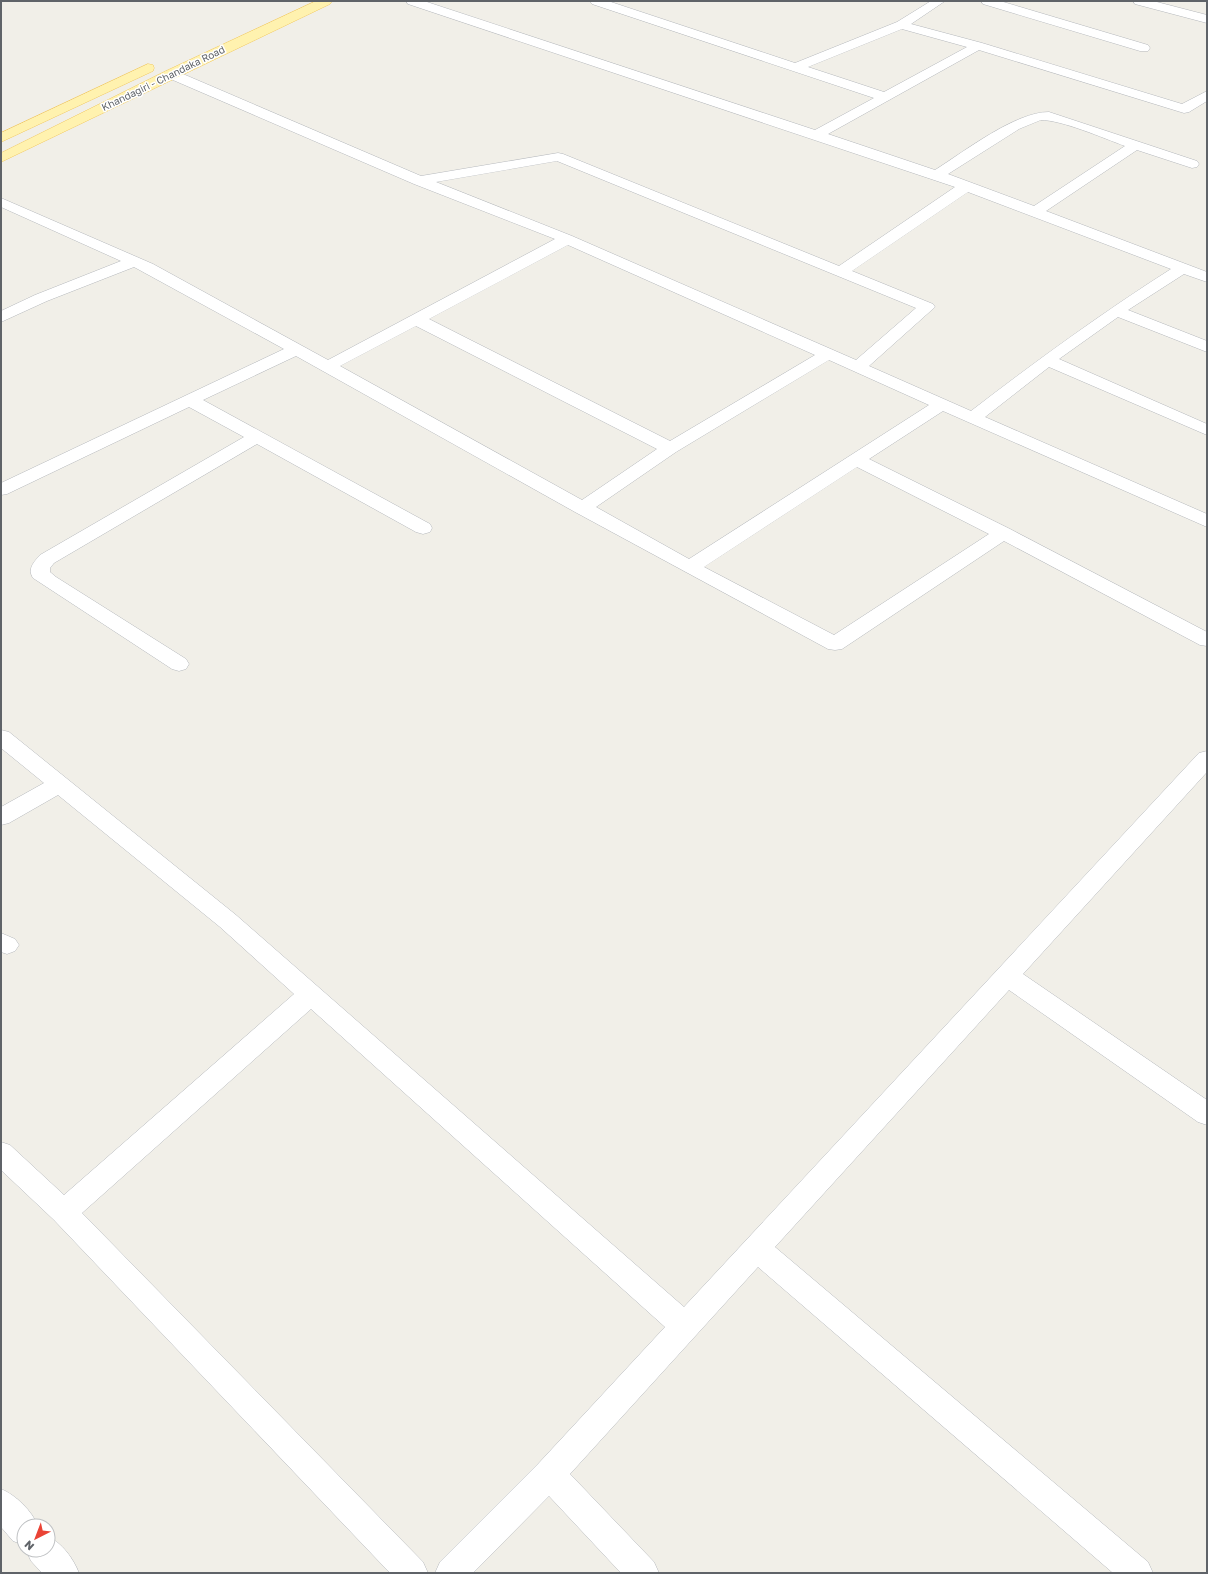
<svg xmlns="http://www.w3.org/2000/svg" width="1208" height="1574" viewBox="0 0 1208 1574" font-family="'Golos Text',sans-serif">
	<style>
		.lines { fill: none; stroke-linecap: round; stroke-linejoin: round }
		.minor-casing { stroke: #b5b8bc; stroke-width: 1 }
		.major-casing { stroke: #f2c960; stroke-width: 1 }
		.minor { fill: #fff; fill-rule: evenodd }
		.major { fill: #fff2af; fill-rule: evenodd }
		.labels { text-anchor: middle; stroke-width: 3; stroke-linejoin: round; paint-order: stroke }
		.far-street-label { font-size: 10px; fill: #5f6368; stroke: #fff }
	</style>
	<rect width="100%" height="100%" fill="#f1efe8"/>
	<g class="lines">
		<g class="minor-casing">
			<g id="minor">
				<path d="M406,1H424L815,130L874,98L592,4L590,1H608L795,63L897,22L931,1H945L911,24L982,43L1182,104L1207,91V101L1189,112L1184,113L979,50L828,134L935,170C965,151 1015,112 1049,112L1197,161L1199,164L1197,167L1192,168L1137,150L1046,211L1207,272V282L1184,274L1128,310L1207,341V352L1118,317L1059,359L1207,424V435L1049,367L985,417L1207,514V527L943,411L869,459L1010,529L1207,632V646L1200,645L1004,541L842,649L835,650L828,649L575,512L296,356L203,400L430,524L432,528L430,532L423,534L416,532L257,444L54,563L50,568V572L56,577L186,659L189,664L186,669L179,671L172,669L33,578C27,569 34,562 40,555L244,437L189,407L7,494L1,495V483L284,349L134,267L47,301L1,322V311L35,295L121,261L1,207V198L153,264L328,360L555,239L414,184L166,77L164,74L166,71H176L421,176L558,153L563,154L839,266L955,187L408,4ZM902,29L967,47L884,92L808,67ZM1041,120C1062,120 1103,138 1125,146L1034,206L948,174L1019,129ZM557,161L916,308L856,360L572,236L436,182ZM968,192L1171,269C1102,313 1036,361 971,411L869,366L935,307L933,304L852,271ZM568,245L815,355L670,441L429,319ZM416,326L657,449L582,500L340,366ZM829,360L929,405L689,559L596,507L676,452ZM857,467L989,534L834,635L704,567Z"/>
				<path d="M981,1H1000L1148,45L1150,48L1148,51H1140L983,4Z"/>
				<path d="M1133,1H1153L1207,15V23L1135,4Z"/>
				<path d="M1,730L9,732L236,915L684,1307L1199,753L1207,751V772L1023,974L1207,1100V1125L1198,1122L1009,990L775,1247L1148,1562L1153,1573H1113L758,1267L570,1474L654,1562L659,1573H621L549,1496L473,1573H435L440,1562L538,1464L665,1327L311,1009L82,1213L423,1562L428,1573H390L54,1220L1,1170V1142L10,1145L64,1195L294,994L220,927L58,795L9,823L1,825V807L44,783L1,748Z"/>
				<path d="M1,933L15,939L19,945L15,951L7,954L1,952Z"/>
				<path d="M1,1489C16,1495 32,1511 38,1526H24V1545L13,1541L1,1527Z"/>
				<path d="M48,1537C62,1542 74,1560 79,1573H42L31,1561L26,1550H48Z"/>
			</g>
		</g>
		<g class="major-casing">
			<g id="major">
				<path d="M316,1H332L330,4L1,162V153L166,71Z"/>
				<path d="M148,64L153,65L154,68L153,71L1,142V133Z"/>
			</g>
		</g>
		<use href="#minor" class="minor"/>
		<use href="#major" class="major"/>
	</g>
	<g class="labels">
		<g class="far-street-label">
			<text transform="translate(163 78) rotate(-26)" y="4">Khandagiri - Chandaka Road</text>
		</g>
	</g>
	<rect width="1208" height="1574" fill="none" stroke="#5f6368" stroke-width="4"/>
	<g transform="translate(36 1538) rotate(222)"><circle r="19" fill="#ffffff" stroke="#bfc1c3"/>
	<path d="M0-3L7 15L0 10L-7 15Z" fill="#ea4335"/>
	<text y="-6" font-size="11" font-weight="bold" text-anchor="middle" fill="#5f6368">N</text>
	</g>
</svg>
